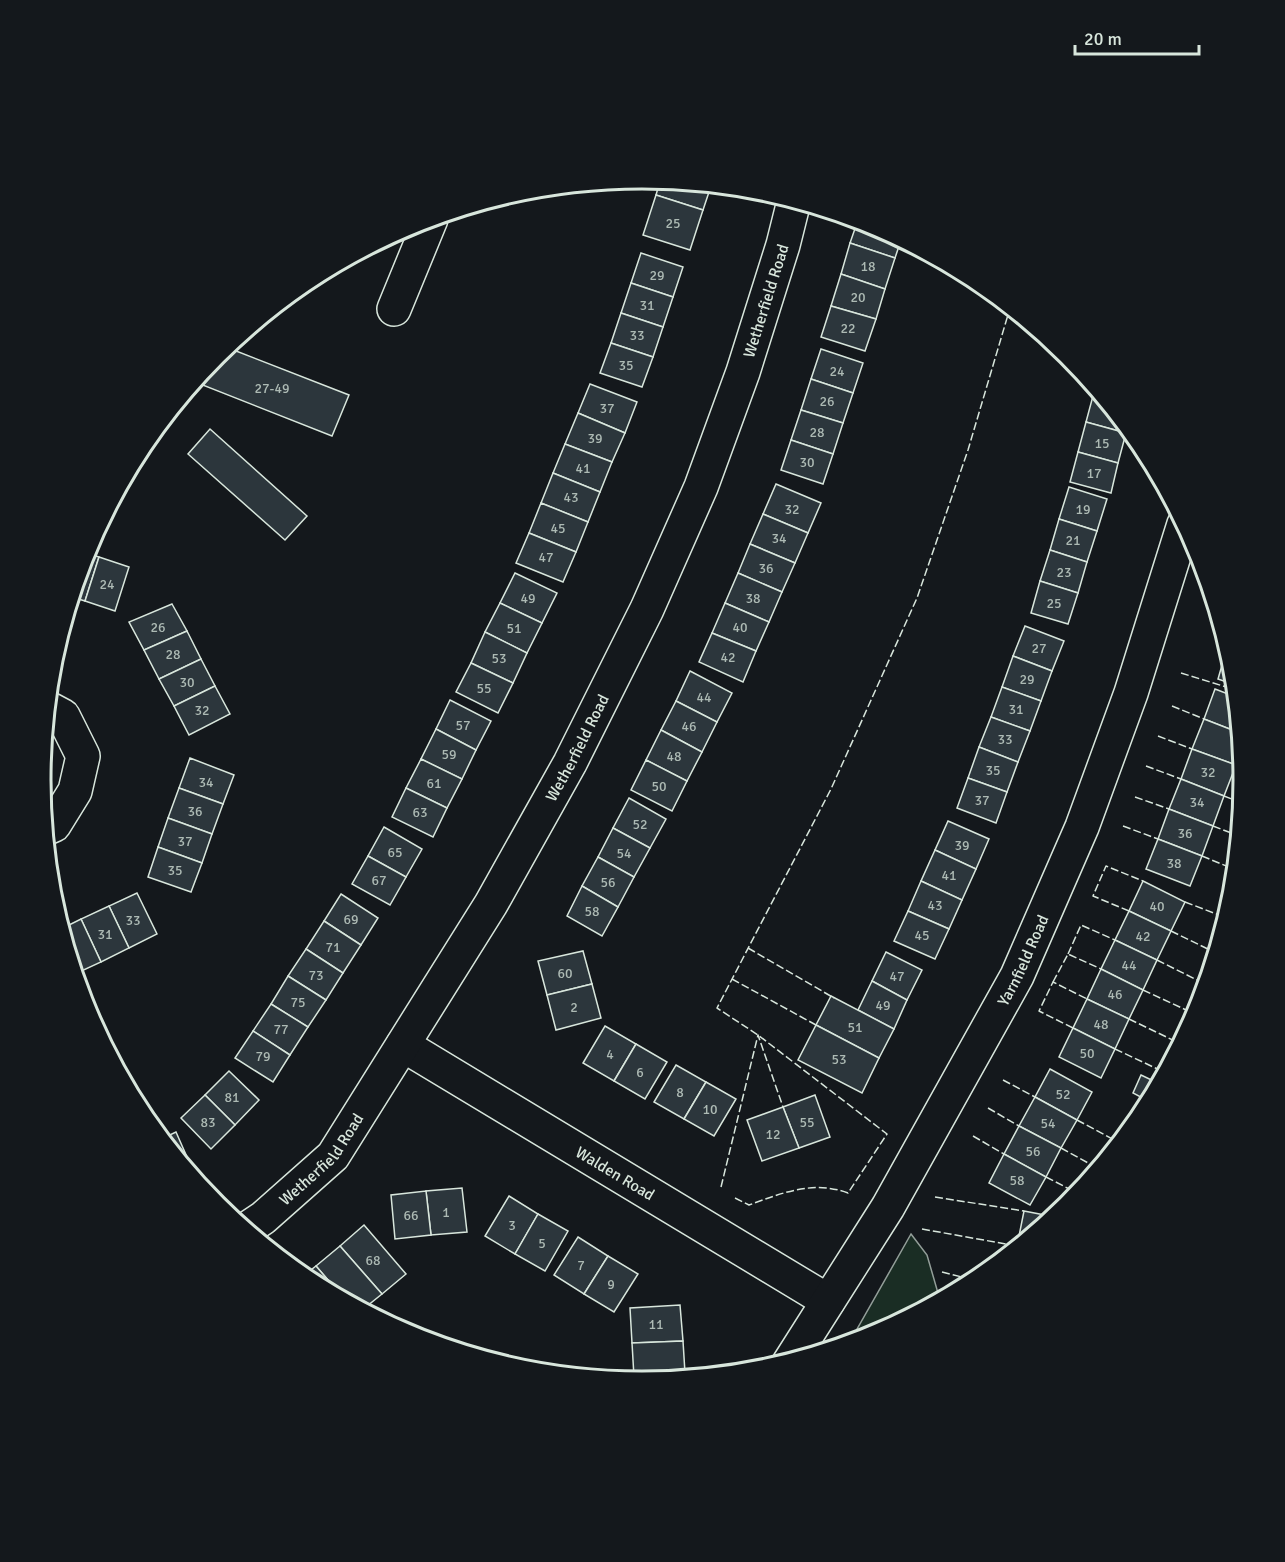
<svg xmlns="http://www.w3.org/2000/svg" width="1285" height="1562" viewBox="0 0 1285 1562" font-family="Signika,sans-serif">
	<style>
		.green { fill: #1a2d24; stroke: #939e99; stroke-width: 1.5 }
		.building { fill: #2c363c; stroke: #d8e6dc; stroke-width: 1.5 }
		.lines { fill: none; stroke-linecap: round; stroke-linejoin: round }
		.minor-casing { stroke: #d8e6dc; stroke-width: 36 }
		.minor { stroke: #14181c; stroke-width: 33 }
		.fence { stroke: #d8e6dc; stroke-width: 1.5; stroke-dasharray: 8 3; stroke-linecap: butt }
		.labels { text-anchor: middle; stroke-width: 4.5; stroke-linejoin: round; paint-order: stroke }
		.number-label { font-size: 14px; fill: #adbab4 }
		.street-label { font-size: 16px; fill: #d8e6dc; stroke: #14181c }
		.rim { fill: none; stroke: #d8e6dc; stroke-width: 3 }
	</style>
	<rect width="100%" height="100%" fill="#14181c"/>
	<path class="green" d="M911,1234L927,1255L938,1293L937,1303L873,1337L848,1345Z"/>
	<g class="building">
		<path d="M660,181L711,186L703,210L656,195Z"/>
		<path d="M656,195L703,210L690,250L643,235Z"/>
		<path d="M858,220L873,225L901,240L895,258L850,243Z"/>
		<path d="M850,243L895,258L885,289L841,274Z"/>
		<path d="M641,253L683,267L673,297L631,283Z"/>
		<path d="M841,274L885,289L876,319L831,306Z"/>
		<path d="M631,283L673,297L663,327L621,313Z"/>
		<path d="M831,306L876,319L865,351L821,337Z"/>
		<path d="M621,313L663,327L653,357L611,343Z"/>
		<path d="M234,341L231,349L349,395L332,436L195,382L217,355Z"/>
		<path d="M611,343L653,357L642,387L600,373Z"/>
		<path d="M821,349L863,363L853,393L811,379Z"/>
		<path d="M811,379L853,393L843,423L801,410Z"/>
		<path d="M590,384L637,402L625,433L578,413Z"/>
		<path d="M1094,392L1099,393L1128,428L1126,433L1086,422Z"/>
		<path d="M801,410L843,423L833,454L791,440Z"/>
		<path d="M578,413L625,433L612,462L565,444Z"/>
		<path d="M1086,422L1126,433L1118,463L1078,452Z"/>
		<path d="M210,429L307,516L285,540L188,454Z"/>
		<path d="M791,440L833,454L823,484L781,470Z"/>
		<path d="M565,444L612,462L600,492L553,473Z"/>
		<path d="M1078,452L1118,463L1111,493L1070,482Z"/>
		<path d="M553,473L600,492L588,522L541,503Z"/>
		<path d="M776,484L821,503L808,533L763,514Z"/>
		<path d="M1069,487L1107,499L1097,531L1059,519Z"/>
		<path d="M541,503L588,522L576,552L529,533Z"/>
		<path d="M763,514L808,533L795,563L750,544Z"/>
		<path d="M1059,519L1097,531L1087,562L1050,550Z"/>
		<path d="M529,533L576,552L563,582L516,563Z"/>
		<path d="M750,544L795,563L782,592L738,573Z"/>
		<path d="M1050,550L1087,562L1078,593L1040,581Z"/>
		<path d="M86,553L99,557L85,601L72,597Z"/>
		<path d="M99,557L129,567L115,611L85,601Z"/>
		<path d="M515,573L557,593L542,623L500,603Z"/>
		<path d="M738,573L782,592L769,622L725,603Z"/>
		<path d="M1040,581L1078,593L1068,624L1031,613Z"/>
		<path d="M500,603L542,623L527,653L485,632Z"/>
		<path d="M725,603L769,622L756,651L712,633Z"/>
		<path d="M172,604L187,631L144,650L129,622Z"/>
		<path d="M1025,626L1064,641L1052,671L1013,656Z"/>
		<path d="M187,631L201,659L159,679L144,650Z"/>
		<path d="M485,632L527,653L513,683L471,663Z"/>
		<path d="M712,633L756,651L743,682L699,662Z"/>
		<path d="M1227,648L1233,664L1235,685L1218,679Z"/>
		<path d="M1013,656L1052,671L1041,701L1002,687Z"/>
		<path d="M201,659L215,686L174,706L159,679Z"/>
		<path d="M471,663L513,683L498,713L456,692Z"/>
		<path d="M690,671L732,693L717,722L676,701Z"/>
		<path d="M215,686L230,714L189,735L174,706Z"/>
		<path d="M1002,687L1041,701L1030,731L991,717Z"/>
		<path d="M1215,689L1236,697L1240,733L1204,719Z"/>
		<path d="M450,700L491,721L476,750L436,729Z"/>
		<path d="M676,701L717,722L702,752L661,730Z"/>
		<path d="M991,717L1030,731L1018,762L979,747Z"/>
		<path d="M1204,719L1240,733L1242,751L1236,765L1192,749Z"/>
		<path d="M436,729L476,750L462,779L421,759Z"/>
		<path d="M661,730L702,752L687,781L646,760Z"/>
		<path d="M979,747L1018,762L1007,792L968,778Z"/>
		<path d="M1192,749L1236,765L1224,796L1181,779Z"/>
		<path d="M190,758L234,775L223,804L179,788Z"/>
		<path d="M421,759L462,779L447,808L406,788Z"/>
		<path d="M646,760L687,781L672,811L631,790Z"/>
		<path d="M968,778L1007,792L996,823L957,808Z"/>
		<path d="M1181,779L1224,796L1213,826L1169,809Z"/>
		<path d="M179,788L223,804L212,834L168,818Z"/>
		<path d="M406,788L447,808L433,837L392,817Z"/>
		<path d="M629,798L666,819L650,848L613,828Z"/>
		<path d="M1169,809L1213,826L1202,856L1158,839Z"/>
		<path d="M168,818L212,834L202,863L158,847Z"/>
		<path d="M948,821L989,839L976,869L935,850Z"/>
		<path d="M384,827L422,849L406,877L368,856Z"/>
		<path d="M613,828L650,848L634,877L598,857Z"/>
		<path d="M1158,839L1202,856L1190,886L1146,869Z"/>
		<path d="M158,847L202,863L191,892L148,877Z"/>
		<path d="M935,850L976,869L962,900L921,881Z"/>
		<path d="M368,856L406,877L390,905L352,884Z"/>
		<path d="M598,857L634,877L618,907L582,886Z"/>
		<path d="M921,881L962,900L949,929L908,911Z"/>
		<path d="M1143,881L1185,902L1171,931L1129,911Z"/>
		<path d="M582,886L618,907L602,936L567,916Z"/>
		<path d="M137,893L157,934L129,948L109,906Z"/>
		<path d="M341,894L378,918L361,945L324,921Z"/>
		<path d="M109,906L129,948L101,962L81,919Z"/>
		<path d="M908,911L949,929L935,959L894,941Z"/>
		<path d="M1129,911L1171,931L1157,960L1115,940Z"/>
		<path d="M81,919L101,962L75,974L61,929Z"/>
		<path d="M324,921L361,945L343,973L306,949Z"/>
		<path d="M1115,940L1157,960L1143,990L1101,969Z"/>
		<path d="M306,949L343,973L326,1000L288,976Z"/>
		<path d="M583,951L592,984L547,995L538,961Z"/>
		<path d="M886,952L922,970L907,1000L872,981Z"/>
		<path d="M1101,969L1143,990L1129,1019L1087,999Z"/>
		<path d="M288,976L326,1000L308,1027L271,1004Z"/>
		<path d="M872,981L907,1000L894,1029L858,1010Z"/>
		<path d="M592,984L601,1018L556,1030L547,995Z"/>
		<path d="M831,996L894,1029L879,1058L816,1025Z"/>
		<path d="M1087,999L1129,1019L1115,1049L1073,1028Z"/>
		<path d="M271,1004L308,1027L290,1055L253,1031Z"/>
		<path d="M816,1025L879,1058L862,1093L798,1060Z"/>
		<path d="M605,1026L636,1044L614,1081L583,1063Z"/>
		<path d="M1073,1028L1115,1049L1101,1078L1059,1057Z"/>
		<path d="M253,1031L290,1055L273,1082L235,1058Z"/>
		<path d="M636,1044L667,1062L645,1099L614,1081Z"/>
		<path d="M676,1065L706,1082L684,1119L654,1102Z"/>
		<path d="M1050,1069L1092,1092L1077,1120L1035,1097Z"/>
		<path d="M229,1071L259,1100L235,1125L205,1095Z"/>
		<path d="M1141,1075L1160,1084L1150,1102L1133,1093Z"/>
		<path d="M706,1082L736,1099L714,1136L684,1119Z"/>
		<path d="M205,1095L235,1125L211,1149L181,1118Z"/>
		<path d="M815,1095L830,1137L799,1148L783,1107Z"/>
		<path d="M1035,1097L1077,1120L1061,1148L1019,1126Z"/>
		<path d="M783,1107L799,1148L762,1161L747,1120Z"/>
		<path d="M1019,1126L1061,1148L1046,1177L1004,1154Z"/>
		<path d="M176,1132L194,1173L191,1175L161,1139Z"/>
		<path d="M1004,1154L1046,1177L1030,1205L989,1183Z"/>
		<path d="M462,1188L467,1232L431,1235L426,1191Z"/>
		<path d="M426,1191L431,1235L395,1239L391,1195Z"/>
		<path d="M509,1196L538,1214L515,1254L485,1236Z"/>
		<path d="M1024,1211L1055,1217L1019,1247L1017,1246Z"/>
		<path d="M538,1214L568,1231L545,1271L515,1254Z"/>
		<path d="M364,1225L406,1274L382,1294L340,1246Z"/>
		<path d="M578,1237L608,1256L584,1294L554,1275Z"/>
		<path d="M340,1246L382,1294L362,1310L347,1302L316,1266Z"/>
		<path d="M608,1256L638,1274L614,1312L584,1294Z"/>
		<path d="M316,1266L345,1300L344,1301L302,1277Z"/>
		<path d="M680,1305L683,1341L632,1343L630,1308Z"/>
		<path d="M683,1341L685,1373L634,1377L632,1343Z"/>
	</g>
	<g class="lines">
		<g class="minor-casing">
			<g id="minor">
				<path d="M394,309L431,219"/>
				<path d="M45,829L54,825L75,791L83,756L63,716L48,708"/>
				<path id="s1" d="M403,1045L828,1301"/>
				<path id="s2" d="M245,1230L263,1218L333,1156L491,904L570,763L647,609L701,487L743,372L783,245L794,201"/>
				<path id="s3" d="M789,1363L888,1207L1017,976L1082,827L1131,693L1184,524"/>
			</g>
		</g>
		<use href="#minor" class="minor"/>
		<g class="fence">
			<path d="M1181,673L1236,690"/>
			<path d="M1172,706L1204,719"/>
			<path d="M1158,736L1192,749"/>
			<path d="M1236,765L1243,768"/>
			<path d="M1146,766L1181,779"/>
			<path d="M1224,796L1242,803"/>
			<path d="M1135,797L1169,809"/>
			<path d="M1123,826L1158,839"/>
			<path d="M1213,826L1239,836"/>
			<path d="M1202,856L1236,870"/>
			<path d="M1185,902L1227,918"/>
			<path d="M1129,911L1093,896L1106,866L1143,881"/>
			<path d="M1171,931L1216,953"/>
			<path d="M748,948L834,998"/>
			<path d="M1068,954L1081,925L1115,940"/>
			<path d="M1157,960L1207,985"/>
			<path d="M732,979L816,1025"/>
			<path d="M1053,982L1068,954L1101,969"/>
			<path d="M1143,990L1197,1015"/>
			<path d="M1129,1019L1181,1044"/>
			<path d="M1073,1028L1039,1011L1053,982L1087,999"/>
			<path d="M1115,1049L1166,1073"/>
			<path d="M1003,1080L1035,1097"/>
			<path d="M988,1108L1019,1126"/>
			<path d="M1077,1120L1120,1143"/>
			<path d="M973,1136L1004,1154"/>
			<path d="M1061,1148L1099,1169"/>
			<path d="M1046,1177L1079,1194"/>
			<path d="M721,1187L758,1035L783,1107"/>
			<path d="M935,1197L1024,1211"/>
			<path d="M735,1198L749,1205C782,1193 813,1180 848,1193L887,1134L758,1035L717,1008L831,789L917,598L968,450L1010,308"/>
			<path d="M922,1229L1017,1246"/>
			<path d="M942,1272L978,1281"/>
		</g>
	</g>
	<g class="labels">
		<g class="number-label">
			<text x="673" y="228">25</text>
			<text x="868" y="271">18</text>
			<text x="657" y="280">29</text>
			<text x="858" y="302">20</text>
			<text x="647" y="310">31</text>
			<text x="848" y="333">22</text>
			<text x="637" y="340">33</text>
			<text x="626" y="370">35</text>
			<text x="837" y="376">24</text>
			<text x="272" y="393">27-49</text>
			<text x="827" y="406">26</text>
			<text x="607" y="413">37</text>
			<text x="817" y="437">28</text>
			<text x="595" y="443">39</text>
			<text x="1102" y="448">15</text>
			<text x="807" y="467">30</text>
			<text x="583" y="473">41</text>
			<text x="1094" y="478">17</text>
			<text x="571" y="502">43</text>
			<text x="792" y="514">32</text>
			<text x="1083" y="514">19</text>
			<text x="558" y="533">45</text>
			<text x="779" y="543">34</text>
			<text x="1073" y="545">21</text>
			<text x="546" y="562">47</text>
			<text x="766" y="573">36</text>
			<text x="1064" y="577">23</text>
			<text x="107" y="589">24</text>
			<text x="528" y="603">49</text>
			<text x="753" y="603">38</text>
			<text x="1054" y="608">25</text>
			<text x="158" y="632">26</text>
			<text x="740" y="632">40</text>
			<text x="514" y="633">51</text>
			<text x="1039" y="653">27</text>
			<text x="173" y="659">28</text>
			<text x="728" y="662">42</text>
			<text x="499" y="663">53</text>
			<text x="1027" y="684">29</text>
			<text x="187" y="687">30</text>
			<text x="484" y="693">55</text>
			<text x="704" y="702">44</text>
			<text x="1016" y="714">31</text>
			<text x="202" y="715">32</text>
			<text x="463" y="730">57</text>
			<text x="689" y="731">46</text>
			<text x="1005" y="744">33</text>
			<text x="449" y="759">59</text>
			<text x="674" y="761">48</text>
			<text x="993" y="775">35</text>
			<text x="1208" y="777">32</text>
			<text x="206" y="787">34</text>
			<text x="434" y="788">61</text>
			<text x="659" y="791">50</text>
			<text x="982" y="805">37</text>
			<text x="1197" y="807">34</text>
			<text x="195" y="816">36</text>
			<text x="420" y="817">63</text>
			<text x="640" y="829">52</text>
			<text x="1185" y="838">36</text>
			<text x="185" y="846">37</text>
			<text x="962" y="850">39</text>
			<text x="395" y="857">65</text>
			<text x="624" y="858">54</text>
			<text x="1174" y="868">38</text>
			<text x="175" y="875">35</text>
			<text x="949" y="880">41</text>
			<text x="379" y="885">67</text>
			<text x="608" y="887">56</text>
			<text x="935" y="910">43</text>
			<text x="1157" y="911">40</text>
			<text x="592" y="916">58</text>
			<text x="351" y="924">69</text>
			<text x="133" y="925">33</text>
			<text x="105" y="939">31</text>
			<text x="922" y="940">45</text>
			<text x="1143" y="941">42</text>
			<text x="333" y="952">71</text>
			<text x="1129" y="970">44</text>
			<text x="565" y="978">60</text>
			<text x="316" y="980">73</text>
			<text x="897" y="981">47</text>
			<text x="1115" y="999">46</text>
			<text x="298" y="1007">75</text>
			<text x="883" y="1010">49</text>
			<text x="574" y="1012">2</text>
			<text x="1101" y="1029">48</text>
			<text x="855" y="1032">51</text>
			<text x="281" y="1034">77</text>
			<text x="1087" y="1058">50</text>
			<text x="610" y="1059">4</text>
			<text x="263" y="1061">79</text>
			<text x="839" y="1064">53</text>
			<text x="640" y="1077">6</text>
			<text x="680" y="1097">8</text>
			<text x="1063" y="1099">52</text>
			<text x="232" y="1102">81</text>
			<text x="710" y="1114">10</text>
			<text x="208" y="1127">83</text>
			<text x="807" y="1127">55</text>
			<text x="1048" y="1128">54</text>
			<text x="773" y="1139">12</text>
			<text x="1033" y="1156">56</text>
			<text x="1017" y="1185">58</text>
			<text x="446" y="1217">1</text>
			<text x="411" y="1220">66</text>
			<text x="512" y="1230">3</text>
			<text x="542" y="1248">5</text>
			<text x="373" y="1265">68</text>
			<text x="581" y="1270">7</text>
			<text x="611" y="1289">9</text>
			<text x="656" y="1329">11</text>
		</g>
		<g class="street-label">
			<text dy="6" stroke="none"><textPath href="#s2" startOffset="1077">Wetherfield Road</textPath></text>
			<text dy="6" stroke="none"><textPath href="#s2" startOffset="591">Wetherfield Road</textPath></text>
			<text dy="6" stroke="none"><textPath href="#s3" startOffset="466">Yarnfield Road</textPath></text>
			<text dy="6" stroke="none"><textPath href="#s2" startOffset="105">Wetherfield Road</textPath></text>
			<text dy="6" stroke="none"><textPath href="#s1" startOffset="248">Walden Road</textPath></text>
		</g>
	</g>
	<path d="M0 0H1285V1562H0ZM51 780a591 591 0 1 1 1182 0a591 591 0 1 1-1182 0Z" fill="#14181c" fill-rule="evenodd"/>
	<path class="rim" d="M51 780a591 591 0 1 1 1182 0a591 591 0 1 1-1182 0Z"/>
	<path d="M1075 45v9h124v-9" fill="none" stroke="#d8e6dc" stroke-width="3"/>
	<text x="1084" y="45" font-size="18" fill="#d8e6dc" stroke="#14181c" stroke-width="4.5" paint-order="stroke">20 m</text>
</svg>
